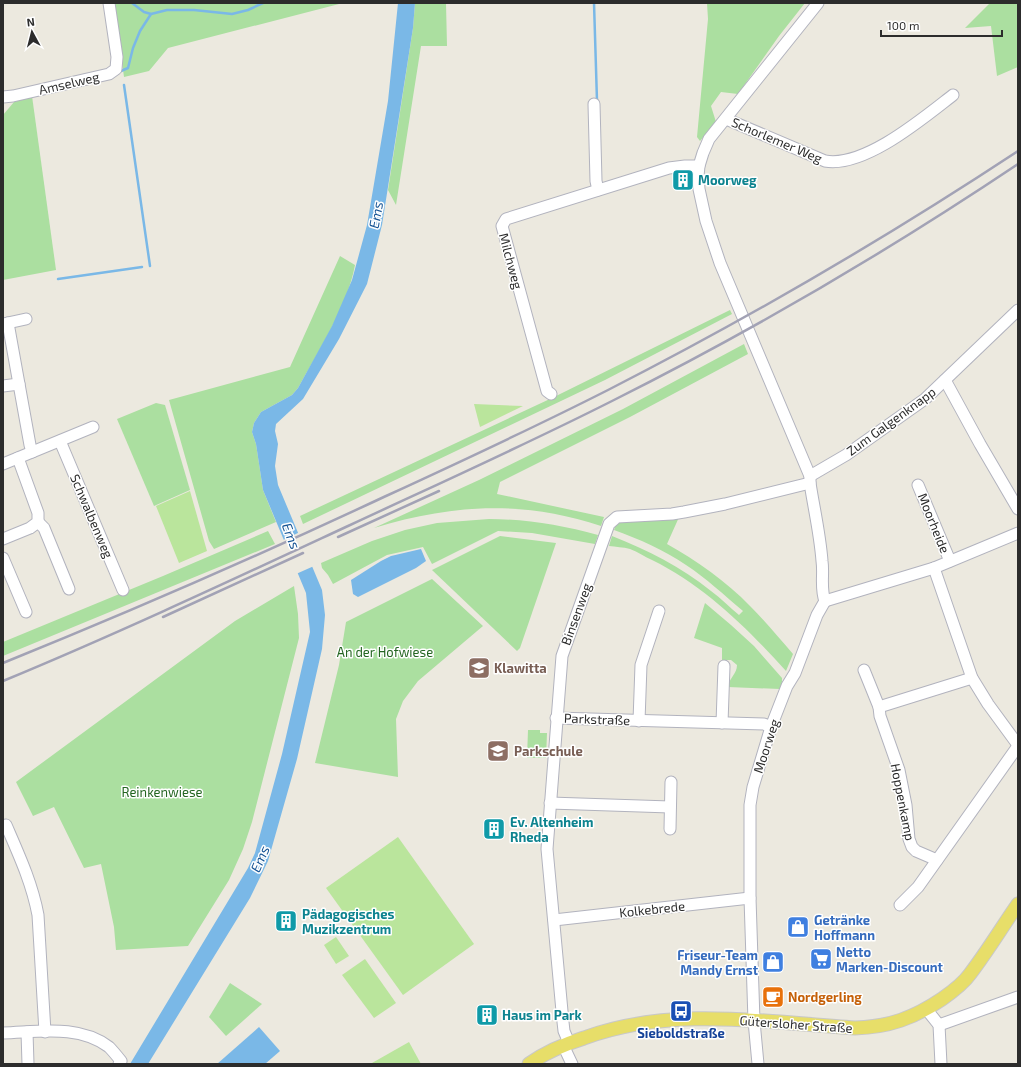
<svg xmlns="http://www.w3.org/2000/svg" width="1021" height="1067" viewBox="0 0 1021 1067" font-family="'Exo 2',sans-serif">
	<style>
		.green { fill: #abdfa0 }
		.pitch { fill: #bae59c }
		.water { fill: #7ab8e7 }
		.pier { fill: #ece9df }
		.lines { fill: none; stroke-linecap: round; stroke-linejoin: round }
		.stream { stroke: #7ab8e7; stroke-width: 2.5 }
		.minor-casing { stroke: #b2b3be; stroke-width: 13 }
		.major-casing { stroke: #c8c8c8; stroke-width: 15 }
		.minor { stroke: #fff; stroke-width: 11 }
		.major { stroke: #e7de69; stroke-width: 13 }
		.rail { stroke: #a2a2b5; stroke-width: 2.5 }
		.labels { text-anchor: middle; stroke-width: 3; stroke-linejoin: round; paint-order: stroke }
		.street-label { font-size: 13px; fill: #2c2c2c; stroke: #fff }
		.culture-label { font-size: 13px; font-weight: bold; fill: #0d838f; stroke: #fff; text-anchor: start }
		.park-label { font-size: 13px; fill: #236520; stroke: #fff }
		.education-label { font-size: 13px; font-weight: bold; fill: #785e54; stroke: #fff; text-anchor: start }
		.shop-label { font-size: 13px; font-weight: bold; fill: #366cbe; stroke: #fff; text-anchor: start }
		.food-label { font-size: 13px; font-weight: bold; fill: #c56008; stroke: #fff; text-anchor: start }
		.transit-label { font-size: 13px; font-weight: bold; fill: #164399; stroke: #fff }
		.water-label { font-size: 14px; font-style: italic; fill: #175595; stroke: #fff }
	</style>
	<rect width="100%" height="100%" fill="#ece9df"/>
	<g class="green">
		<path d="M114,3H343L168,48L149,71L124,77Z"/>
		<path d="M415,3H446L447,46H421L396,205L388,190L413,28Z"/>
		<path d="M707,3H805L779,36L738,94L721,92L711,106L716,122L700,141L697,137L708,19Z"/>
		<path d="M989,4H1018V67L997,76L991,26L965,28Z"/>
		<path d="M32,96L56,270L3,280V115L14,102Z"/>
		<path d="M340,256L355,265C348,305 318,352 298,388L292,395L261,412L254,423L252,432L256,444L263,490L276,522L214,549L209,541L169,400L290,367Z"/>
		<path d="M730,310L732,314L605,380L303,524L300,516L552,398Z"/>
		<path d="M744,344L748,354L630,417L500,482L497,494L604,517L601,526C523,500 452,504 374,528L479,480L623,409Z"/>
		<path d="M156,403L165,405L190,490L154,506L117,419Z"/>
		<path d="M680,515L667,544C697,561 726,581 750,606C765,621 779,638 793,654L786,671C747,628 705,586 652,560C645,557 638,552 630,549C623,547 616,547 609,546L612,536C648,550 681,567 711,591C721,598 730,608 739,615L743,611C724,595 706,578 686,565C664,550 639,539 614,530L618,520Z"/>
		<path d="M489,519C526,519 562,525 598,535L595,544L532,533L498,531L432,564L423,547L387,555L333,584L328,575L322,568L321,563L372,541L405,530L437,523Z"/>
		<path d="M268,531L275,544L3,656V642L163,576Z"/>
		<path d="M500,536L556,543L520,648L517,651L432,570Z"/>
		<path d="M432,579L483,626L418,681L403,701L396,719L398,777L315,763L339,665L346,622Z"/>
		<path d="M294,586L298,614L299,638L252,822L243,849L229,880L188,946L116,950L114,927L101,864L84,868L54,807L33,816L16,782L235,621Z"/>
		<path d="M705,603L731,625L754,646L782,678V682L780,689L728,687C729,678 737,674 737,665L731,660H722V648L694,638Z"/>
		<path d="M528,730H540V733H547L546,758H527Z"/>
		<path d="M230,983L262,1004L226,1036L209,1017Z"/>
	</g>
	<g class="pitch">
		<path d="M474,404L523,406L480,427Z"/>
		<path d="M190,491L207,551L179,563L156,506Z"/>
		<path d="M398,837L474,944L403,995L326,888Z"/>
		<path d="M336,937L349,956L336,964L324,945Z"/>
		<path d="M365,959L396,1003L374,1018L342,975Z"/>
		<path d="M409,1042L421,1064H373L372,1063Z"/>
	</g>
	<g class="water">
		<path d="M398,3H415L413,28L382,225L367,284L339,339L303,399L276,424L275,431L278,444L275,466L278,485L322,590L325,615L322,649L297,759L268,861L250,898L148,1064H130L248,868L255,853L282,754L310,632L306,593L263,490L256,444L252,432L254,423L261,412L292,395L298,388L332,326L352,280L367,225L388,101Z"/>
		<path d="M421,549L426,561L416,568L358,597L353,594L351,580L381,561L391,556Z"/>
		<path d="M259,1027L280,1051L265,1064H217Z"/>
	</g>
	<path class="pier" d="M300,532L314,566L296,574L281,541Z"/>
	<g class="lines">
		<g class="stream">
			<path d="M132,3L144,12L151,14L167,10H194L232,14L248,10L263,3"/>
			<path d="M594,3L597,101"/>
			<path d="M121,71L128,68L133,48L140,31L151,14"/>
			<path d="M124,85L150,266"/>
			<path d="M58,279L142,267"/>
		</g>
		<g class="minor-casing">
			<g id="minor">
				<path d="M818,3L709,139L703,153L699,166L698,176L699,189L706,221L720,263L810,476V483C814,509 820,534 822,561C824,574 820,588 825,601"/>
				<path d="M3,97L13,96L109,74L116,69L117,57L109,3"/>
				<path d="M594,104L596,181L598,190"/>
				<path d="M726,119L825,161C864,168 922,119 953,95"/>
				<path d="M8,323L30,445L32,452"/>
				<path d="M3,324L26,319"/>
				<path d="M945,380L980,444L1018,509"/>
				<path d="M3,386L19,384"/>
				<path d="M551,394L547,391L502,226L506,219L669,168L685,166H699"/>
				<path d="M60,441L123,590"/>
				<path d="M3,464L93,427"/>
				<path d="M810,476L846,455L925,399L1018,310"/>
				<path d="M918,485L950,561"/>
				<path d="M38,522L44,528L69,589"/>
				<path d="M3,539L30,528L38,522V513L18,458"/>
				<path d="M3,558L26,612"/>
				<path d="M934,568L972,678L988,704L1018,745"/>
				<path d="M825,601L934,568L1018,533"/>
				<path d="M864,670L879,707L880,716L899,770L906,805L909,839L912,847L916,851L937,860"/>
				<path d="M879,707L972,678"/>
				<path d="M556,718L764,724L771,727"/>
				<path d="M639,721L641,665L659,611"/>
				<path d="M722,723L724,666"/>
				<path d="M550,803L670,807"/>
				<path d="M3,827L6,825C19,855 32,883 38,915L45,1032"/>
				<path d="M670,829L671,782"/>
				<path d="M900,905L918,887L1018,746"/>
				<path d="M554,920L750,898"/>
				<path d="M927,1010L939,1025L941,1064"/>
				<path d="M939,1025L1018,997"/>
				<path d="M27,1032L28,1064"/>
				<path d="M3,1033C38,1032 79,1024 109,1047C113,1051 117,1056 121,1061L119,1064"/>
				<path d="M569,1043L564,1031L563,1022L547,849L562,656L609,524L617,517L672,514L684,512L725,504L810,483"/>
				<path d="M563,1045L572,1064"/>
				<path d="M758,1064L754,1021L750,898V805L753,787L771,727L787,686L795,673L817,615L825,601"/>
			</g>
		</g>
		<g class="major-casing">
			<path id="major" d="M529,1064C546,1052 565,1044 584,1038C671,1006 764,1022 855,1028C889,1027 914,1018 942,999C952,992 963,984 970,974C987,952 1002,927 1018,904"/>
		</g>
		<use href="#minor" class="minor"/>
		<use href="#major" class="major"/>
		<g class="rail">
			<path d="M338,537L439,491"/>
			<path d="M163,617L303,553"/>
			<path d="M3,663C132,611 260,555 386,496C460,462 535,427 608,390C749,318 886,238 1018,151"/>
			<path d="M3,681C119,633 234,579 348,526C436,485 525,445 612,401C752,331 888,251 1018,164"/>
		</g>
	</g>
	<defs>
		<g id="building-square" transform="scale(1.15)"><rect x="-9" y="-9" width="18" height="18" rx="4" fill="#0f9aa8" stroke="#fff"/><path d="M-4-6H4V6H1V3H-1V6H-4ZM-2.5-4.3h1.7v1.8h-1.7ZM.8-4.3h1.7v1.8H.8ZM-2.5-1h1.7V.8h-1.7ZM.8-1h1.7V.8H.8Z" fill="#fff"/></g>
		<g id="school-square" transform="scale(1.15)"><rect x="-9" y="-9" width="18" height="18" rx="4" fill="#8d6e63" stroke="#fff"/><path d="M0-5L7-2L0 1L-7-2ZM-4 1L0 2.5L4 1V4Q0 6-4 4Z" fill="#fff"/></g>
		<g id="shop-square" transform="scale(1.15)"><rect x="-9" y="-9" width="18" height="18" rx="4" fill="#3f7fe0" stroke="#fff"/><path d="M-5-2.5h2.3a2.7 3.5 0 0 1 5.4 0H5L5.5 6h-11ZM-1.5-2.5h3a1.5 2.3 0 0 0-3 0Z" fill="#fff"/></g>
		<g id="supermarket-square" transform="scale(1.15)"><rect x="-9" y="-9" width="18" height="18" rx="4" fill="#3f7fe0" stroke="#fff"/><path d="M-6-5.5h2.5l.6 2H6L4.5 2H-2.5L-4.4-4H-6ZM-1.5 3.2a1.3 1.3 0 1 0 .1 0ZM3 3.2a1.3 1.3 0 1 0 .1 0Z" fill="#fff"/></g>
		<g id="cafe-square" transform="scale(1.15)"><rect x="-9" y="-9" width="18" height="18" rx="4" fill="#e8710a" stroke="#fff"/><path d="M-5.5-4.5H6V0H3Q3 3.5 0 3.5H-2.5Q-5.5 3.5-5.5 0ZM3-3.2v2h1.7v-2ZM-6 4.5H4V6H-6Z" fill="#fff"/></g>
		<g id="bus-square" transform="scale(1.15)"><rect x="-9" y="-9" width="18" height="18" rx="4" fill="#1a4fb4" stroke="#fff"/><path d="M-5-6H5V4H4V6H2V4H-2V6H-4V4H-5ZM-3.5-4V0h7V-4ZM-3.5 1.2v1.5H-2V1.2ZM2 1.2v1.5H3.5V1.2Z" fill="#fff"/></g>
	</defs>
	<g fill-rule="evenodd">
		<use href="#building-square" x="683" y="180"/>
		<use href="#school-square" x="479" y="668"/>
		<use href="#school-square" x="498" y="751"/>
		<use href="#building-square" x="494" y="829"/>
		<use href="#building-square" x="286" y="921"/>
		<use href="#shop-square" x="798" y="927"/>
		<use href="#supermarket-square" x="821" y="959"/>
		<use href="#shop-square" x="773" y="962"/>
		<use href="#cafe-square" x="773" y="997"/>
		<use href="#bus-square" x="681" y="1011"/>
		<use href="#building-square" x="487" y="1015"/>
	</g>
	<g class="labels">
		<g class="street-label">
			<text transform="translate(69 83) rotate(-13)" y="5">Amselweg</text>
			<text transform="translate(777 140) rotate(23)" y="5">Schorlemer Weg</text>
			<text transform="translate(511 261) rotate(75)" y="5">Milchweg</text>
			<text transform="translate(891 421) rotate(-36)" y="5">Zum Galgenknapp</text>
			<text transform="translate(92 516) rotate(67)" y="5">Schwalbenweg</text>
			<text transform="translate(934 523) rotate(68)" y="5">Moorheide</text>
			<text transform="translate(576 614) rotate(-70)" y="5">Binsenweg</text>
			<text transform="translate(597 719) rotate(2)" y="5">Parkstraße</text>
			<text transform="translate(766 746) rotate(-72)" y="5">Moorweg</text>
			<text transform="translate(903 802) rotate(79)" y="5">Hoppenkamp</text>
			<text transform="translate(652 909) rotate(-6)" y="5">Kolkebrede</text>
			<text transform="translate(796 1024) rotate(4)" y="5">Gütersloher Straße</text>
		</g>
		<g class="culture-label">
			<text x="698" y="185">Moorweg</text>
			<text x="510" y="827">Ev. Altenheim<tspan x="510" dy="15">Rheda</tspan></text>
			<text x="302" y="919">Pädagogisches<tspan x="302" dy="15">Muzikzentrum</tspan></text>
			<text x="502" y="1020">Haus im Park</text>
		</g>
		<g class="park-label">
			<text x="385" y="657">An der Hofwiese</text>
			<text x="162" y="797">Reinkenwiese</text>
		</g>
		<g class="education-label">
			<text x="494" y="673">Klawitta</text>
			<text x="514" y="756">Parkschule</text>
		</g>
		<g class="shop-label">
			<text x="814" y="925">Getränke<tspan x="814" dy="15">Hoffmann</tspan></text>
			<text x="836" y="957">Netto<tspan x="836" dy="15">Marken-Discount</tspan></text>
			<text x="758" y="960" text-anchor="end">Friseur-Team<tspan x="758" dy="15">Mandy Ernst</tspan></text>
		</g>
		<g class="food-label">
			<text x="788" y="1002">Nordgerling</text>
		</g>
		<g class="transit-label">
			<text x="681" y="1038">Sieboldstraße</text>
		</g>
		<g class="water-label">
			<text transform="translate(376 215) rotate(-80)" y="5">Ems</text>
			<text transform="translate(291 536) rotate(69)" y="5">Ems</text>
			<text transform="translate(260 859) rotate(-67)" y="5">Ems</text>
		</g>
	</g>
	<rect width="1021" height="1067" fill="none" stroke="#2c2c2c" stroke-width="8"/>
	<g transform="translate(32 32) rotate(353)" stroke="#ffffff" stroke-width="3" paint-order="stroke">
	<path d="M0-3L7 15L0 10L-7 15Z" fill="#2c2c2c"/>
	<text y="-6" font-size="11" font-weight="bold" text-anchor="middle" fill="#2c2c2c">N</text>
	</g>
	<path d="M881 30v6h121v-6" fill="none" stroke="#2c2c2c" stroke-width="2"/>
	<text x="887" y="30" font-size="12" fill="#2c2c2c" stroke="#ffffff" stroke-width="3" paint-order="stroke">100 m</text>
</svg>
